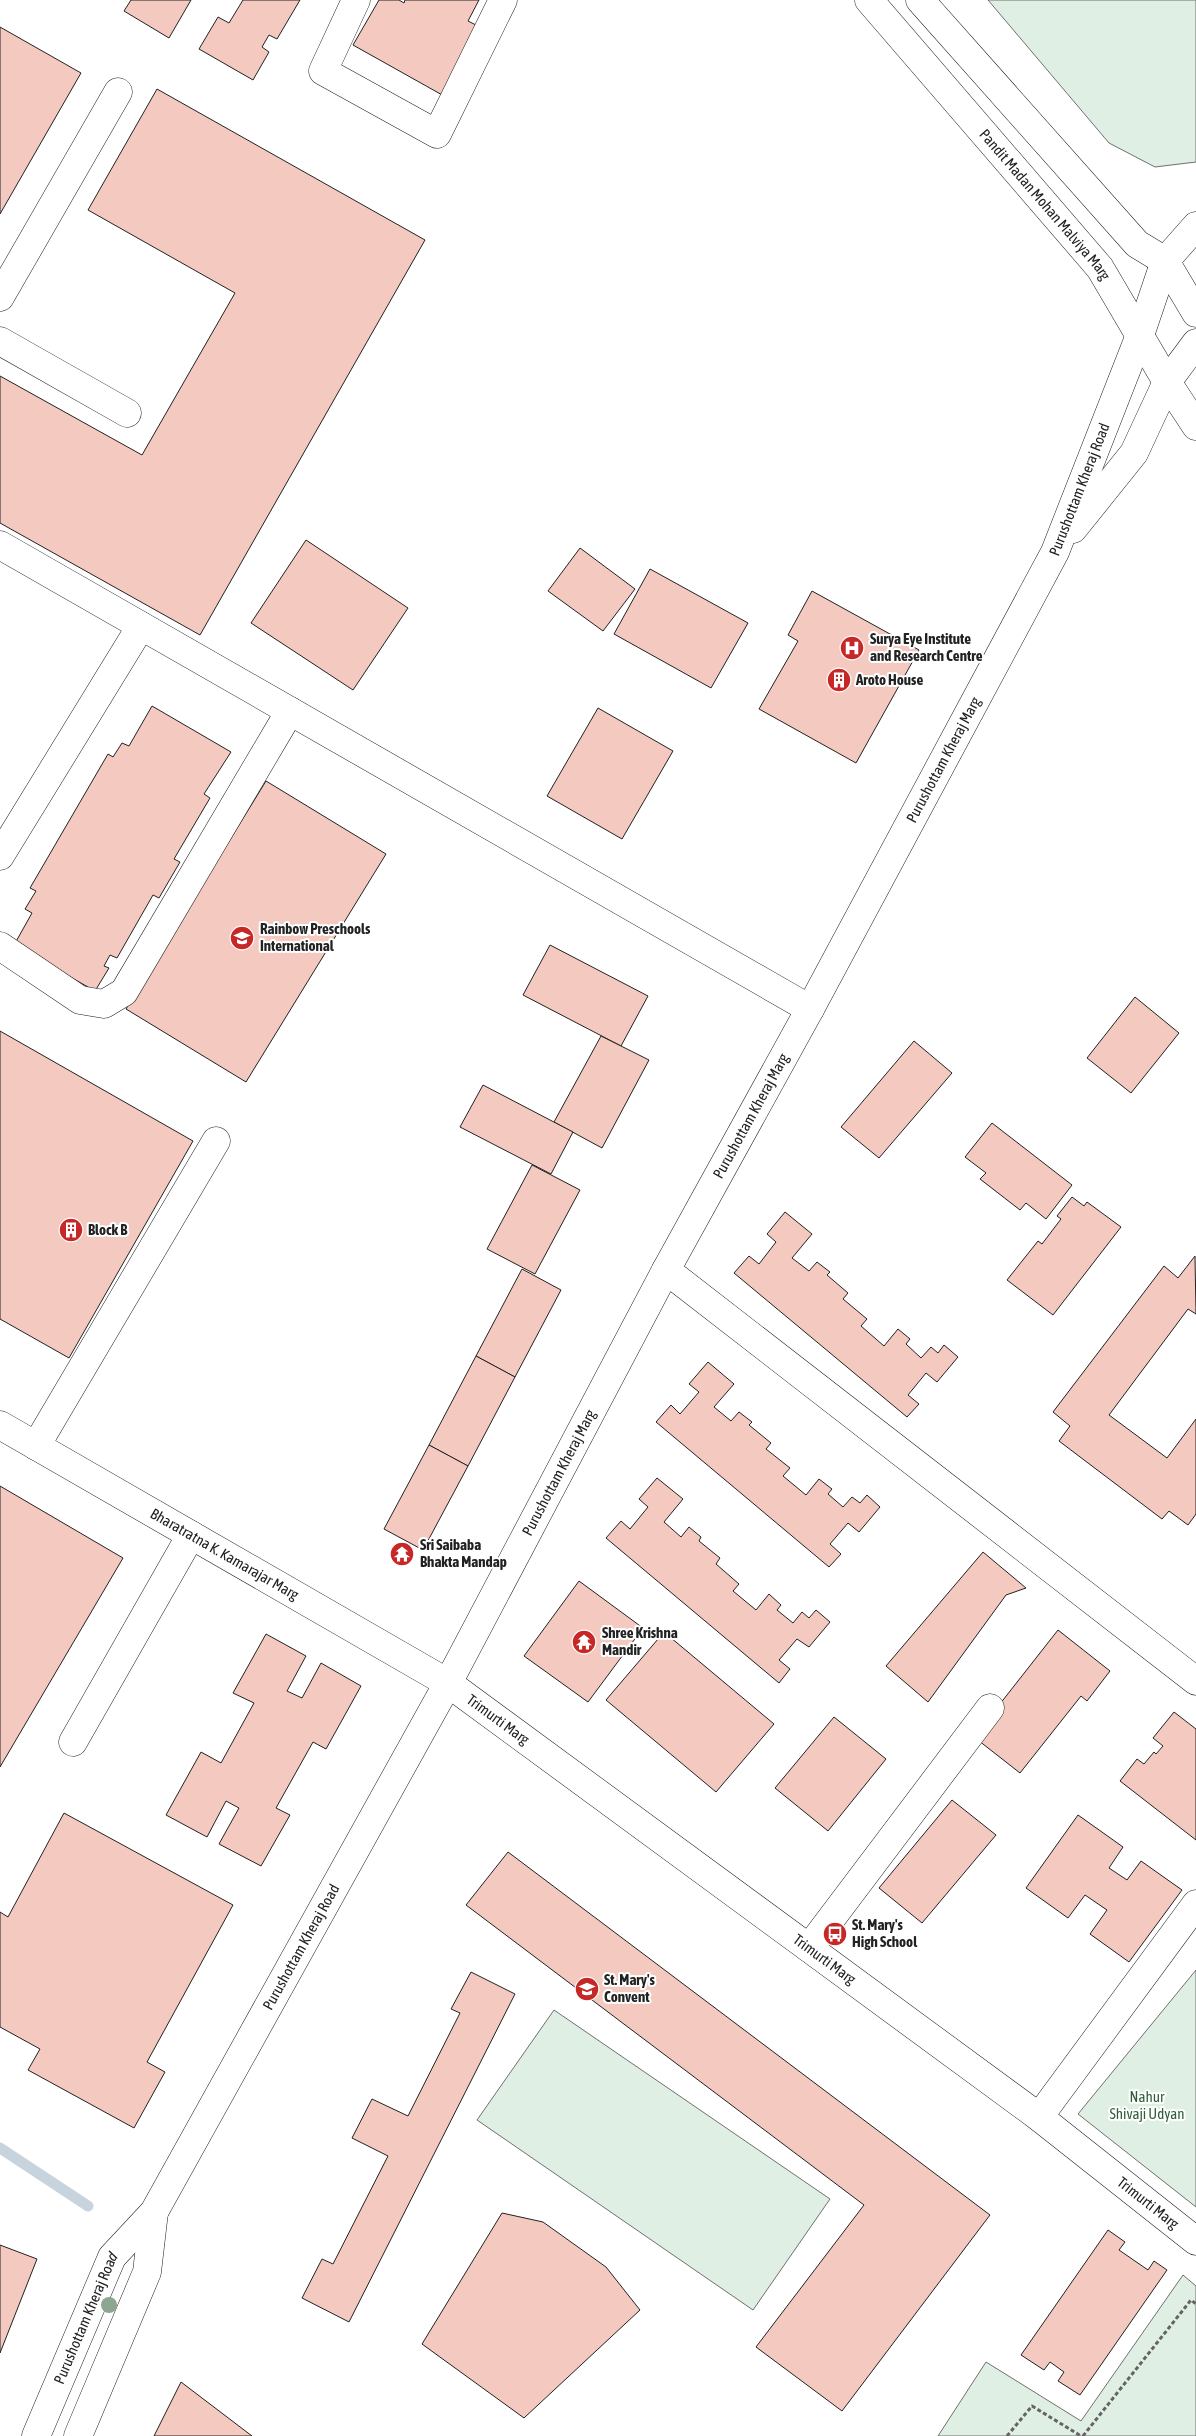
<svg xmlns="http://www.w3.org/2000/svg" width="1196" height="2436" viewBox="0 0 1196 2436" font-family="'Asap Condensed',sans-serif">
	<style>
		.green { fill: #e0efe3; stroke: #6f6f6f }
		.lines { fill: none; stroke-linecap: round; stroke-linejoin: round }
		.stream { stroke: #c7d3dd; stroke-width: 11 }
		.building { fill: #f3c9c0; stroke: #222 }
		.minor-casing { stroke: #222; stroke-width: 29 }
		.path { stroke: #646464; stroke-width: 3; stroke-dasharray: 4 2.5; stroke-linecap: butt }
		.minor { stroke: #fff; stroke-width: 28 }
		.tree { fill: #8da692 }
		.labels { text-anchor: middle; stroke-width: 4; stroke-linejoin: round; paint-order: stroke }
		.street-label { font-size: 15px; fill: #222; stroke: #fff }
		.poi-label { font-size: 15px; font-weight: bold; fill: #222; stroke: #fff; text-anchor: start }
		.park-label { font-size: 15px; fill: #2f5e38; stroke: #fff }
	</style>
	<rect width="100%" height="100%" fill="#fff"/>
	<g class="green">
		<path d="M988,0H1196V162L1155,167L1109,143Z"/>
		<path d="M1196,1970V2207L1078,2114Z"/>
		<path d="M554,2010L830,2199L753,2310L477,2120Z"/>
		<path d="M1183,2275L1196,2286V2436H938L986,2362L1081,2421Z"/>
	</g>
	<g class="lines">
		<path class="stream" d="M0,2148L88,2206"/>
	</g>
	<g class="building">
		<path d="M131,0H191L169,38L124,11Z"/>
		<path d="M243,0H300L277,39L269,35L262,47L269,52L253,80L199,49L218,17L229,23Z"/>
		<path d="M379,0H399L404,3L405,0H479L468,21L476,25L468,40L474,44L444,96L353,45Z"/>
		<path d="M0,27L81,73L0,214Z"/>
		<path d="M157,89L425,240L200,635L0,523V376L142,455L235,293L88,210Z"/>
		<path d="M306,540L408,608L353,690L251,623Z"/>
		<path d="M580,548L635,589L603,631L548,591Z"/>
		<path d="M650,569L748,623L711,688L614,634Z"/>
		<path d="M812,591L919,650L856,763L759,709L798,641L788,635Z"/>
		<path d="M152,706L231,752L204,794L210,798L174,859L180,862L159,898L153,895L117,958L110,955L104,966L109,968L95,991L14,945L32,913L25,909L36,891L30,888L108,754L113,757L122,743L129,746Z"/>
		<path d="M598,708L673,751L622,839L547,796Z"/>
		<path d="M266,781L386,854L246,1082L126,1009Z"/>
		<path d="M550,945L648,996L621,1046L523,995Z"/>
		<path d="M1135,997L1179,1033L1131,1093L1087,1058Z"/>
		<path d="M0,1031L193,1141L69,1358L0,1319Z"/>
		<path d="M601,1036L649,1060L602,1148L554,1122Z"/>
		<path d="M914,1041L952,1073L879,1158L841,1127Z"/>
		<path d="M483,1085L573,1132L551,1174L460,1127Z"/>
		<path d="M992,1123L1072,1185L1046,1219L1026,1203L1020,1210L980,1179L986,1173L965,1157Z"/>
		<path d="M532,1165L580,1190L535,1274L487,1249Z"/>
		<path d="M1072,1197L1084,1206L1087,1202L1121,1227L1053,1315L1007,1280L1038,1241L1042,1244L1061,1219L1057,1216Z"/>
		<path d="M785,1212L812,1234L792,1258L809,1271L817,1262L830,1272L827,1275L848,1293L843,1299L867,1319L861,1326L884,1346L898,1329L910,1339L906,1344L921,1358L931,1347L938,1353L944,1345L958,1357L937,1382L926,1373L908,1395L919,1404L907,1417L734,1273L749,1256L759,1264L776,1242L767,1234Z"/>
		<path d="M1195,1256L1196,1314L1188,1309L1109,1415L1167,1458L1196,1419V1514L1188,1525L1169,1511L1162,1519L1059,1441L1070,1426L1053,1412L1164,1266L1178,1278Z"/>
		<path d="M522,1269L561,1290L515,1377L476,1356Z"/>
		<path d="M476,1356L515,1377L468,1466L429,1445Z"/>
		<path d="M708,1362L734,1384L714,1407L731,1421L739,1412L752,1422L749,1425L771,1443L766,1449L790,1468L783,1476L806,1495L819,1479L832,1489L828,1494L843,1507L852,1497L860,1503L867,1495L880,1507L859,1532L848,1523L830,1544L841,1554L829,1567L656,1422L671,1405L680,1414L699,1392L689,1384Z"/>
		<path d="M429,1445L468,1466L423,1550L384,1529Z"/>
		<path d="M657,1478L683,1499L664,1522L681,1537L689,1527L701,1537L699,1541L720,1558L716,1564L739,1584L733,1591L756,1610L769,1594L781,1605L777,1610L793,1623L802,1612L809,1618L816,1610L830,1622L809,1647L797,1639L779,1660L790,1669L779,1683L606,1538L621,1521L630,1529L648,1507L639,1499Z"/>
		<path d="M0,1486L123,1558L0,1767Z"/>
		<path d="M983,1552L1026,1588L1006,1595L928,1702L886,1666Z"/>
		<path d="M579,1581L643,1628L588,1702L524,1656Z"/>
		<path d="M1058,1630L1110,1671L1087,1701L1081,1696L1020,1773L974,1737Z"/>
		<path d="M664,1632L774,1724L716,1792L606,1700Z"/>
		<path d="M266,1634L306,1656L287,1691L302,1698L321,1663L361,1686L326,1749L313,1742L276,1808L290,1815L261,1866L219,1844L239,1808L226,1801L207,1837L166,1815L201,1752L221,1763L254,1703L233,1693Z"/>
		<path d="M1174,1712L1196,1729V1840L1120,1781L1137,1759L1144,1764L1154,1752L1156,1754L1163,1746L1153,1738Z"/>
		<path d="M834,1717L886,1759L828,1831L775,1788Z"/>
		<path d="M952,1800L996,1835L922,1923L879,1888Z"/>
		<path d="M64,1813L233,1905L147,2062L165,2072L134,2128L28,2070L40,2049L0,2027V1912L8,1917Z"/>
		<path d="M1078,1815L1123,1847L1109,1868L1127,1880L1141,1861L1182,1890L1129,1962L1090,1934L1107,1910L1085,1895L1068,1918L1026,1888Z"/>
		<path d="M508,1852L990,2215L842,2411L756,2347L864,2205L466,1905Z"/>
		<path d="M471,1972L515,1994L349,2322L302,2298L322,2259L333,2264L388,2156L352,2138L372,2099L408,2116L460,2013L451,2009Z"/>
		<path d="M502,2213L543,2222L606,2267L640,2310L524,2418L422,2344Z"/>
		<path d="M1108,2230L1125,2242L1119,2250L1148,2270L1154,2261L1167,2270L1080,2395L1058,2381L1064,2372L1050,2362L1044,2370L1021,2355Z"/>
		<path d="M0,2245L37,2259L0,2353Z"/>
		<path d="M181,2382L252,2436H154Z"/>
	</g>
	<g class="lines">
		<g class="minor-casing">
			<g id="minor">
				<path d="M356,0L323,71L437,134L503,0"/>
				<path id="s1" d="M869,0L1100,268L1167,382L1196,426"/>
				<path d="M920,0L1137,244L1165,261L1196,313"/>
				<path d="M0,297L118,92"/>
				<path d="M0,341L127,413"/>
				<path d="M1073,529L1134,453L1167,382L1196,343"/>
				<path d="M0,545L810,1009"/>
				<path d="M0,856L141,626"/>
				<path d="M0,946L80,1000L104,1004L124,992L290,711"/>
				<path d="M666,1270L1196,1681"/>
				<path id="s2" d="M0,1425L448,1683L1039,2117L1196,2241"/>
				<path d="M36,1446L216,1141"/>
				<path d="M73,1742L191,1535"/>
				<path d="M809,1948L990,1708"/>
				<path d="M1039,2117L1196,1904"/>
				<path id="s3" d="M36,2436L112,2257L154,2212L448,1683L666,1270L810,1009L1055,552L1140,335L1165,261L1196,226"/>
				<path d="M78,2436L147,2272L154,2212"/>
			</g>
		</g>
		<g class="path">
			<path d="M1007,2436L1032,2406L1081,2436"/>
			<path d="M1083,2436L1191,2300L1196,2304"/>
		</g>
		<use href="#minor" class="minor"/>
	</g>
	<circle class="tree" cx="109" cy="2305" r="8"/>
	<defs>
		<g id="hospital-disc" transform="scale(1.25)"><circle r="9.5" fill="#c62828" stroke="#fff"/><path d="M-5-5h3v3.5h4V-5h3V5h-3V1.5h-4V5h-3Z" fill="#fff"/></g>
		<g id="building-disc" transform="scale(1.25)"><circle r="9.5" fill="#c62828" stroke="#fff"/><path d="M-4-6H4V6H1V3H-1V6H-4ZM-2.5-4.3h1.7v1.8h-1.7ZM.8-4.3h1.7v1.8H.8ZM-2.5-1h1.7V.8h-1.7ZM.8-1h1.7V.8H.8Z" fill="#fff"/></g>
		<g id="school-disc" transform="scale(1.25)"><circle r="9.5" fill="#c62828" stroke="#fff"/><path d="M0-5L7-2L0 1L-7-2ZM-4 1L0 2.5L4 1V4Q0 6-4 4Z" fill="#fff"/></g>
		<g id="temple-disc" transform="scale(1.25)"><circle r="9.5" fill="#c62828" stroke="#fff"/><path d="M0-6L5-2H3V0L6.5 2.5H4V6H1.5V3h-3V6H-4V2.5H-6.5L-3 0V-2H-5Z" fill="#fff"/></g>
		<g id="bus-disc" transform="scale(1.25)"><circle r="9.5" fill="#c62828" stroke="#fff"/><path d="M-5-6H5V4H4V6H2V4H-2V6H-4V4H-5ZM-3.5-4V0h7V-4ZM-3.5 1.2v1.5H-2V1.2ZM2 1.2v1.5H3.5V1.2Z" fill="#fff"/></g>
	</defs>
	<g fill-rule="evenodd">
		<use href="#hospital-disc" x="852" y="648"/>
		<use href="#building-disc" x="839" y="680"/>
		<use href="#school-disc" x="242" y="938"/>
		<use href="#building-disc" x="71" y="1230"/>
		<use href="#temple-disc" x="402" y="1554"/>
		<use href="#temple-disc" x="584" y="1642"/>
		<use href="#bus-disc" x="835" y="1934"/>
		<use href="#school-disc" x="587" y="1989"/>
	</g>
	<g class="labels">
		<g class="street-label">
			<text dy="5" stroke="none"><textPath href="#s1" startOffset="270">Pandit Madan Mohan Malviya Marg</textPath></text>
			<text dy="5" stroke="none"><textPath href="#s3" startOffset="2212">Purushottam Kheraj Road</textPath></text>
			<text dy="5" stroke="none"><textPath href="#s3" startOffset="1909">Purushottam Kheraj Marg</textPath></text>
			<text dy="5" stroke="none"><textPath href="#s3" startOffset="1504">Purushottam Kheraj Marg</textPath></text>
			<text dy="5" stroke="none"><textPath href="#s3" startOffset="1099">Purushottam Kheraj Marg</textPath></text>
			<text dy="5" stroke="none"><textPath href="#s2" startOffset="259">Bharatratna K. Kamarajar Marg</textPath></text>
			<text dy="5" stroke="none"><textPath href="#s2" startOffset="579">Trimurti Marg</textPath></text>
			<text dy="5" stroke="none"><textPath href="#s3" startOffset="559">Purushottam Kheraj Road</textPath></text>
			<text dy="5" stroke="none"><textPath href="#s2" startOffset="984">Trimurti Marg</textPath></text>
			<text dy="5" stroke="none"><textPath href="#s2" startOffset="1389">Trimurti Marg</textPath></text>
			<text dy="5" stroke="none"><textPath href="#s3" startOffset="128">Purushottam Kheraj Road</textPath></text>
		</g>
		<g class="poi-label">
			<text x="870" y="644">Surya Eye Institute<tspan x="870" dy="17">and Research Centre</tspan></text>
			<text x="856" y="685">Aroto House</text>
			<text x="260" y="934">Rainbow Preschools<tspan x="260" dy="17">International</tspan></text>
			<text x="88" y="1235">Block B</text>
			<text x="420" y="1550">Sri Saibaba<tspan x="420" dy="17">Bhakta Mandap</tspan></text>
			<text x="602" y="1638">Shree Krishna<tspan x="602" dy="17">Mandir</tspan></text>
			<text x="852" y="1930">St. Mary's<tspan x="852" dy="17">High School</tspan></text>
			<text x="604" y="1985">St. Mary's<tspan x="604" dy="17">Convent</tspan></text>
		</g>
		<g class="park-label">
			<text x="1147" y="2102">Nahur<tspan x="1147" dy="17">Shivaji Udyan</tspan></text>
		</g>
	</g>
</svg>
